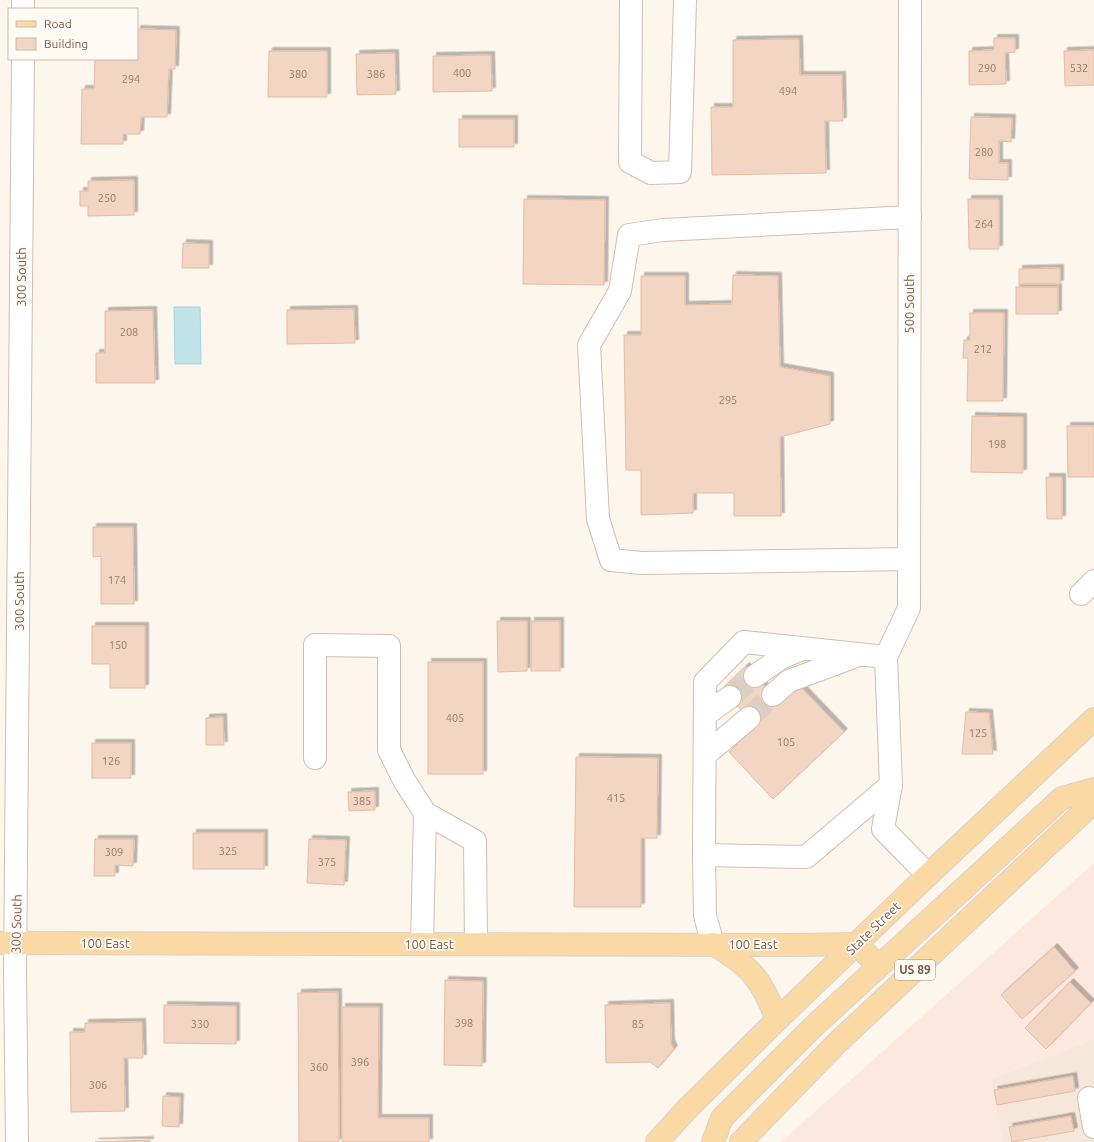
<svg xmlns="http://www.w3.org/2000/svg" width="1094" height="1142" viewBox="0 0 1094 1142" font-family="Ubuntu,sans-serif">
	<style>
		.residential { fill: #f5e8da }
		.commercial { fill: #fde8e0 }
		.water { fill: #bfe3e8; stroke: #a5d3da }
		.building { fill: #f3d5c3; stroke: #e6bba3; filter: url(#shadow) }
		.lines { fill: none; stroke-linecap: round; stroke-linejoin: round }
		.minor-tunnel { stroke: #dcd0c4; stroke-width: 22; stroke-dasharray: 22 11; stroke-linecap: butt }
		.minor-casing { stroke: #d1beb0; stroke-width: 24 }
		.major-casing { stroke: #dad1cd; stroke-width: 24 }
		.minor { stroke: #fff; stroke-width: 22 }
		.major { stroke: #fbd9a5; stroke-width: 22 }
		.labels { text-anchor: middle; stroke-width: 3.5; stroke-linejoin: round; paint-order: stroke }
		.number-label { font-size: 11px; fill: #987a6a }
		.shield { fill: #fffaf3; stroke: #a28b7f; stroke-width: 1 }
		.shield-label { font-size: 12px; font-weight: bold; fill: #7a5c4d }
		.street-label { font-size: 13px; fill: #7a5c4d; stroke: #fffaf3 }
	</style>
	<defs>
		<filter id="shadow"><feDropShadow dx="3.5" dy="-3.5" stdDeviation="0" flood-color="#0004"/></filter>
	</defs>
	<rect width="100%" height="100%" fill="#fdf6ec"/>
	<path class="residential" d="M1094,1039V1142H1002L991,1079Z"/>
	<path class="commercial" d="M1094,863V1039L991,1079L1002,1142H781Z"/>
	<path class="water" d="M174,307H200L201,364H175Z"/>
	<g class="building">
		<path d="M137,29L176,30L175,69H169L167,117H141L140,134H123V144H81L82,89H94L95,59H137Z"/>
		<path d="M994,38H1015V52L1005,53L1006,84L969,85V51L994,50Z"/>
		<path d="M799,39L800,75H842L843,121H825L826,173L712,175L711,107H733V40Z"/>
		<path d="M1094,50V85L1065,86L1064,51Z"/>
		<path d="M269,51H327V97H268Z"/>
		<path d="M395,53L396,94L357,95L356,54Z"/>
		<path d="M491,55L492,91L433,92V56Z"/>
		<path d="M971,117L1012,118L1011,142L999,141V163H1008V180L969,179Z"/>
		<rect x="459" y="119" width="55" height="28"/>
		<path d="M134,180V215L88,216V206H80V191H88V181Z"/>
		<path d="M524,199L605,200L604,285L523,284Z"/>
		<path d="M968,199H999V249H969Z"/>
		<path d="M183,243L209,244V268H182Z"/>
		<path d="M1060,268V284H1019V269Z"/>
		<path d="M733,275L778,276L780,367L830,376V424L780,437L781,516H734V493H693V513L641,515V470H626L624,335H641V276H685V305L732,304Z"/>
		<rect x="1016" y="287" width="42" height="27"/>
		<path d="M354,309L355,343L287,344V310Z"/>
		<path d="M153,310L155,383H96V353H105V311Z"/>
		<path d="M970,313H1004L1003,401H967L968,358H963L964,340H970Z"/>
		<path d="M972,416L1023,417V473L971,472Z"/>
		<path d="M1067,426H1094V477H1068Z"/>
		<path d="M1046,477H1062V519H1047Z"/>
		<path d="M93,527H133L134,604H101V556L93,557Z"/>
		<path d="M497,621H527V671L498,672Z"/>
		<rect x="531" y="621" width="29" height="50"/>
		<path d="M92,626H145V688H110V664H92Z"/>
		<rect x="428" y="662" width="55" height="112"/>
		<path d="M746,666L779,702L798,684L844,732L773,799L729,752L756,726L722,689Z"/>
		<path d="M966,712L989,713L993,754H962Z"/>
		<path d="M223,717L224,745H206V718Z"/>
		<rect x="92" y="743" width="39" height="35"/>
		<path d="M576,757L658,758L657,838H641V907H574Z"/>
		<path d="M375,791V810L349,811L348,792Z"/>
		<rect x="193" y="833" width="71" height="36"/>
		<path d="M95,839H134L133,866L115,865V876H94Z"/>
		<path d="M309,839L346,840L344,885L307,883Z"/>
		<path d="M1054,947L1075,971L1022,1019L1001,995Z"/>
		<path d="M445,980L483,981L482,1066L444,1065Z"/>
		<path d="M1070,982L1091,1003L1046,1049L1025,1028Z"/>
		<path d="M338,992L339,1142H299L298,993Z"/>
		<path d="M670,1003L671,1043L674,1049L658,1068L650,1062L606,1063L605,1005Z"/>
		<path d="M164,1005L236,1006V1044L164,1043Z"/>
		<path d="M342,1007H379L378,1118H429V1142H342Z"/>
		<path d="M142,1022L143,1058H124L125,1111L71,1112L70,1032H85V1023Z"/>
		<path d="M1073,1076L1075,1091L997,1105L994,1090Z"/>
		<path d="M163,1096L180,1097L179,1127L162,1126Z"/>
		<path d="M1071,1116L1074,1131L1012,1142L1009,1127Z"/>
		<path d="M150,1140V1142H95Z"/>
	</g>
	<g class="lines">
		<g class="minor-tunnel">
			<path d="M730,697L755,676"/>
			<path d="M749,718L773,695"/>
		</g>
		<g class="minor-casing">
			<g id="minor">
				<path d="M23,0V9"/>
				<path d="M631,0L630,162L651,173L680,172L685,0"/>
				<path d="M910,0L909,608L886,657L891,785L883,829L928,875"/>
				<path d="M909,559L642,563L611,560L598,519L589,345L620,291L629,235L663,230L910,217"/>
				<path d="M1081,594L1094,581"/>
				<path d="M886,657L744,642L705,682L704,855L806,857L891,785"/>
				<path d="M755,676L781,658L802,649"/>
				<path d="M773,695L789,681L856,656"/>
				<path d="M705,715L730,697"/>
				<path d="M705,755L749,718"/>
				<path d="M315,758V645L389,646V750L404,780L425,813L475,841L476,944"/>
				<path d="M704,855L705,916L713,944"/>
				<path d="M422,944L425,813"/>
				<path d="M1089,1098L1094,1127"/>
				<path d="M17,1142L15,972L23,59"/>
			</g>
		</g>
		<g class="major-casing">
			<g id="major">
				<path d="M0,943L797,945L857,944L878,966"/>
				<path d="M713,944C750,966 762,979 777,1020"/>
				<path d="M657,1142L686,1110L777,1020L928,875L1094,719"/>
				<path d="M713,1142L722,1118L814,1026L1062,798L1094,789"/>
				<path d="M741,1142L838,1042L1094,802"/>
			</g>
		</g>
		<use href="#minor" class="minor"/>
		<use href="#major" class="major"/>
	</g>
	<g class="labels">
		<g class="number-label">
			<text x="987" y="72">290</text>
			<text x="1079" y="72">532</text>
			<text x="462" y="77">400</text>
			<text x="298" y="78">380</text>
			<text x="376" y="78">386</text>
			<text x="131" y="83">294</text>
			<text x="788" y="95">494</text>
			<text x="984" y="156">280</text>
			<text x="107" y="202">250</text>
			<text x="984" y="228">264</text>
			<text x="129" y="336">208</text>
			<text x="983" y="353">212</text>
			<text x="728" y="404">295</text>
			<text x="997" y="448">198</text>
			<text x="117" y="584">174</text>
			<text x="118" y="649">150</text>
			<text x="455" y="722">405</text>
			<text x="978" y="737">125</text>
			<text x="786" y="746">105</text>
			<text x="111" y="765">126</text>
			<text x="616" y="802">415</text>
			<text x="362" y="805">385</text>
			<text x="228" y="855">325</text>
			<text x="114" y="856">309</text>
			<text x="327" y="866">375</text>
			<text x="464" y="1027">398</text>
			<text x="200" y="1028">330</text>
			<text x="638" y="1028">85</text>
			<text x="360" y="1066">396</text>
			<text x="319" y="1071">360</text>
			<text x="98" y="1089">306</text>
		</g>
		<rect class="shield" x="895" y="960" width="40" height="20" rx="3"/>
		<g class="shield-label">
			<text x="915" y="974">US 89</text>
		</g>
		<g class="street-label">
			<text transform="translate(21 277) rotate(-90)" y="5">300 South</text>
			<text transform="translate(909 304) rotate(-90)" y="5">500 South</text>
			<text transform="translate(19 601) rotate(-90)" y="5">300 South</text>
			<text transform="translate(16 924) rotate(-89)" y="5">300 South</text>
			<text transform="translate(873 928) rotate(-44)" y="5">State Street</text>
			<text x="105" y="948">100 East</text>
			<text x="429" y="949">100 East</text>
			<text x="753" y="949">100 East</text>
		</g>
	</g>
	<rect x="8" y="8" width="130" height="52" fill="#fffaf3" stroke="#cabbb1"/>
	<rect x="16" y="21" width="20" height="6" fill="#fbd9a5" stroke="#cabbb1"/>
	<text x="44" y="28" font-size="12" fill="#7a5c4d">Road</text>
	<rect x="16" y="38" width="20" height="12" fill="#f3d5c3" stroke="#cabbb1"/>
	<text x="44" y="48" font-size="12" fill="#7a5c4d">Building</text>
</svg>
